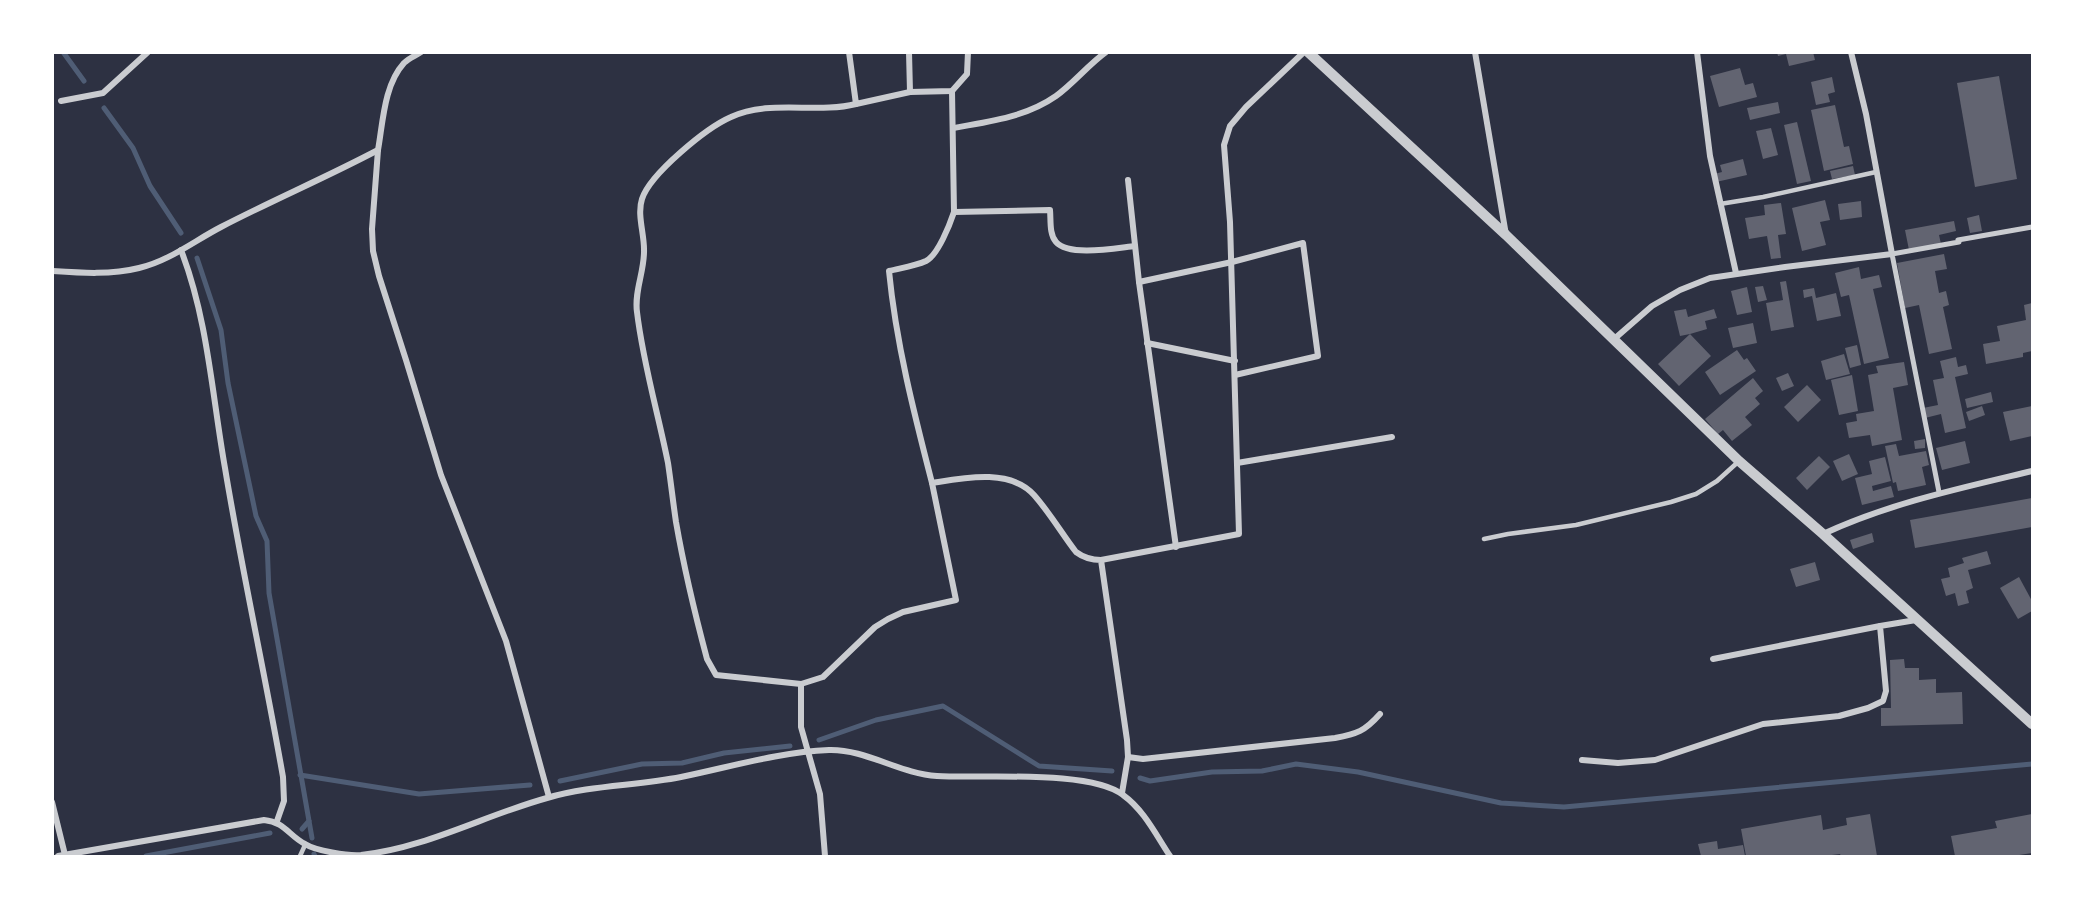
<svg xmlns="http://www.w3.org/2000/svg" width="2085" height="909" viewBox="0 0 2085 909" font-family="'PT Sans Narrow',sans-serif">
	<style>
		.lines { fill: none; stroke-linecap: round; stroke-linejoin: round }
		.stream { stroke: #4f5d75; stroke-width: 5 }
		.building { fill: #626471 }
		.service { stroke: #caccd0; stroke-width: 4.5 }
		.pedestrian { stroke: #caccd0; stroke-width: 5 }
		.minor { stroke: #caccd0; stroke-width: 6 }
		.tertiary { stroke: #caccd0; stroke-width: 10 }
	</style>
	<rect width="100%" height="100%" fill="#2d3142"/>
	<g class="lines">
		<g class="stream">
			<path d="M63,52L84,81"/>
			<path d="M104,108L133,148L150,186L181,233"/>
			<path d="M197,258L221,330L228,383L256,516L267,541L269,593L312,838"/>
			<path d="M819,740L876,720L943,706L1039,766L1112,771"/>
			<path d="M300,775L419,794L530,785"/>
			<path d="M1140,778L1150,781L1212,772L1262,771L1296,764L1358,772L1501,803L1564,807L2032,764"/>
			<path d="M560,781L642,764L682,763L724,753L790,746"/>
			<path d="M302,829L309,821"/>
			<path d="M314,854L315,856"/>
			<path d="M146,856L270,833"/>
		</g>
	</g>
	<g class="building">
		<path d="M1777,52H1813L1815,60L1789,66L1786,54L1778,56Z"/>
		<path d="M1740,68L1745,85L1753,83L1757,97L1719,107L1710,76Z"/>
		<path d="M1999,76L2017,179L1975,187L1957,83Z"/>
		<path d="M1832,77L1835,92L1828,94L1830,102L1816,105L1811,82Z"/>
		<path d="M1778,102L1780,113L1750,120L1747,108Z"/>
		<path d="M1835,105L1844,147L1849,146L1853,164L1824,171L1811,110Z"/>
		<path d="M1797,122L1811,181L1797,184L1784,125Z"/>
		<path d="M1771,128L1778,155L1763,159L1756,131Z"/>
		<path d="M1743,159L1747,175L1716,182L1714,174L1722,172L1720,165Z"/>
		<path d="M1853,166L1855,175L1832,179L1830,171Z"/>
		<path d="M1825,200L1830,220L1820,222L1826,245L1802,251L1792,208Z"/>
		<path d="M1861,201L1862,217L1840,220L1838,204Z"/>
		<path d="M1781,203L1786,234L1778,235L1781,258L1771,259L1767,236L1749,239L1745,218L1765,215L1764,205Z"/>
		<path d="M1979,215L1982,231L1970,233L1967,218Z"/>
		<path d="M1954,221L1956,231L1939,235L1941,244L1909,250L1905,230Z"/>
		<path d="M1944,254L1947,269L1935,271L1939,293L1946,291L1949,305L1943,307L1952,349L1929,354L1919,305L1905,308L1897,263Z"/>
		<path d="M1859,267L1861,279L1879,275L1882,287L1873,289L1889,358L1864,364L1849,295L1841,297L1835,273Z"/>
		<path d="M1786,281L1794,327L1771,331L1766,303L1783,300L1780,282Z"/>
		<path d="M1763,286L1767,300L1758,302L1755,287Z"/>
		<path d="M1747,287L1752,312L1737,315L1731,291Z"/>
		<path d="M1814,288L1816,298L1836,293L1841,316L1817,321L1812,296L1804,298L1803,290Z"/>
		<path d="M2032,303V351L2023,353V357L1986,364L1983,344L2000,341L1997,326L2026,320L2024,305Z"/>
		<path d="M1686,309L1688,317L1714,309L1717,318L1705,321L1707,329L1690,334L1711,356L1679,386L1658,364L1690,334L1680,336L1674,311Z"/>
		<path d="M1753,323L1757,343L1733,348L1728,328Z"/>
		<path d="M1857,345L1861,365L1850,368L1845,348Z"/>
		<path d="M1737,350L1744,360L1747,358L1756,371L1720,395L1705,372Z"/>
		<path d="M1844,354L1850,374L1826,380L1821,361Z"/>
		<path d="M1956,357L1958,367L1966,365L1968,374L1955,377L1966,428L1945,433L1941,414L1925,418L1923,408L1938,405L1933,380L1944,378L1940,361Z"/>
		<path d="M1904,362L1908,385L1893,388L1902,440L1872,446L1870,435L1849,438L1846,423L1857,421L1856,414L1874,411L1868,375L1878,373L1876,366Z"/>
		<path d="M1788,373L1794,386L1782,391L1776,378Z"/>
		<path d="M1852,375L1858,411L1839,415L1831,380Z"/>
		<path d="M1753,378L1763,391L1755,398L1760,404L1745,417L1752,425L1732,441L1723,430L1718,434L1705,419Z"/>
		<path d="M1807,385L1821,400L1798,422L1784,407Z"/>
		<path d="M1991,392L1993,402L1967,408L1965,399Z"/>
		<path d="M1982,406L1985,415L1969,421L1966,412Z"/>
		<path d="M2032,406V436L2010,441L2003,412Z"/>
		<path d="M1925,439V448L1915,449L1914,441Z"/>
		<path d="M1965,441L1970,463L1942,470L1936,448Z"/>
		<path d="M1896,444L1899,456L1926,451L1929,465L1922,467L1926,485L1898,491L1896,482L1893,483L1885,446Z"/>
		<path d="M1849,454L1858,474L1842,481L1833,461Z"/>
		<path d="M1819,456L1830,467L1807,490L1796,478Z"/>
		<path d="M1885,457L1891,481L1872,486L1873,491L1891,486L1894,497L1862,505L1855,478L1872,474L1869,461Z"/>
		<path d="M2032,498V527L1915,548L1910,520Z"/>
		<path d="M1872,533L1874,542L1853,549L1850,540Z"/>
		<path d="M1987,551L1991,564L1968,570L1973,588L1966,591L1969,603L1958,606L1955,593L1946,596L1941,579L1950,577L1948,568L1964,563L1962,558Z"/>
		<path d="M1815,562L1820,580L1796,587L1790,569Z"/>
		<path d="M2019,577L2032,601V611L2018,619L2000,588Z"/>
		<path d="M1904,659L1905,668H1919V680L1936,679V693L1962,692L1963,724L1881,726V708H1891L1890,660Z"/>
		<path d="M1870,814L1877,856H1841L1840,854L1824,856H1746L1741,829L1821,815L1823,830L1847,825L1846,818Z"/>
		<path d="M2032,814V853L2013,856H1955L1951,836L1997,828L1995,821Z"/>
		<path d="M1717,841L1718,849L1743,845L1745,856H1701L1698,844Z"/>
	</g>
	<g class="lines">
		<g class="service">
			<path d="M1720,204L1763,197L1876,172"/>
			<path d="M1484,539L1508,534L1576,525L1671,502L1696,494L1717,481L1738,462"/>
			<path d="M300,856L305,845"/>
		</g>
		<path class="pedestrian" d="M1939,492L1892,254L1959,242L1958,240L2032,227"/>
		<g class="minor">
			<path d="M849,52L856,104L910,92L952,91L967,74L968,52"/>
			<path d="M909,52L910,92"/>
			<path d="M1475,52L1506,235"/>
			<path d="M1697,52L1710,156L1736,273"/>
			<path d="M952,91L954,212C950,224 938,255 926,261C915,266 901,268 889,271C896,343 914,413 932,483C963,478 1010,468 1034,495C1050,513 1062,534 1076,552C1084,558 1091,560 1101,560L1127,740L1128,757L1122,793"/>
			<path d="M61,101L103,93L148,52"/>
			<path d="M953,128C989,122 1026,117 1056,96C1074,83 1088,65 1106,52"/>
			<path d="M378,150L372,229L373,251L379,276L406,360L441,475L506,641L549,797"/>
			<path d="M1128,180L1139,282L1176,547"/>
			<path d="M954,212L1050,210C1051,220 1049,234 1056,242C1069,257 1116,248 1135,246"/>
			<path d="M181,250C208,320 212,395 225,468C242,571 265,674 283,777L284,801L277,821"/>
			<path d="M52,271C82,273 111,275 139,268C169,261 194,241 221,227C273,200 327,177 378,150C383,122 384,85 404,63C409,58 415,56 421,52"/>
			<path d="M1139,282L1232,262L1303,243L1318,356L1235,375"/>
			<path d="M1613,340L1652,306L1680,290L1710,278L1785,267L1892,254L1866,114L1851,52"/>
			<path d="M1147,343L1235,361"/>
			<path d="M1237,463L1392,437"/>
			<path d="M1823,534C1890,503 1961,488 2032,471"/>
			<path d="M1101,560L1239,534L1230,222L1224,145L1230,126L1246,107L1304,52"/>
			<path d="M1713,659L1880,626"/>
			<path d="M801,684L823,677L875,627L888,619L903,612L956,600L932,483"/>
			<path d="M1128,757L1143,759L1335,738C1357,734 1365,731 1380,714"/>
			<path d="M1582,760L1618,763L1655,760L1763,724L1839,716L1868,708L1883,701L1886,691L1880,626L1916,620"/>
			<path d="M52,802L65,855"/>
			<path d="M58,856L264,820C285,822 288,835 305,844C316,851 348,856 361,855C426,848 485,815 547,798C591,785 636,786 681,777C730,767 779,752 829,750C866,749 900,774 937,776C981,779 1090,769 1123,795C1144,810 1156,835 1170,856"/>
			<path d="M825,856L820,794L801,727V684L716,675L707,659C695,614 684,568 676,522C673,502 671,483 668,463C658,413 643,363 637,312C634,291 645,270 644,249C644,233 637,214 642,199C650,174 706,128 731,117C769,99 816,114 856,104"/>
		</g>
		<path class="tertiary" d="M1308,52L1506,235L1739,461L1823,534L2032,724"/>
	</g>
	<rect width="2085" height="909" fill="none" stroke="#ffffff" stroke-width="108"/>
</svg>
